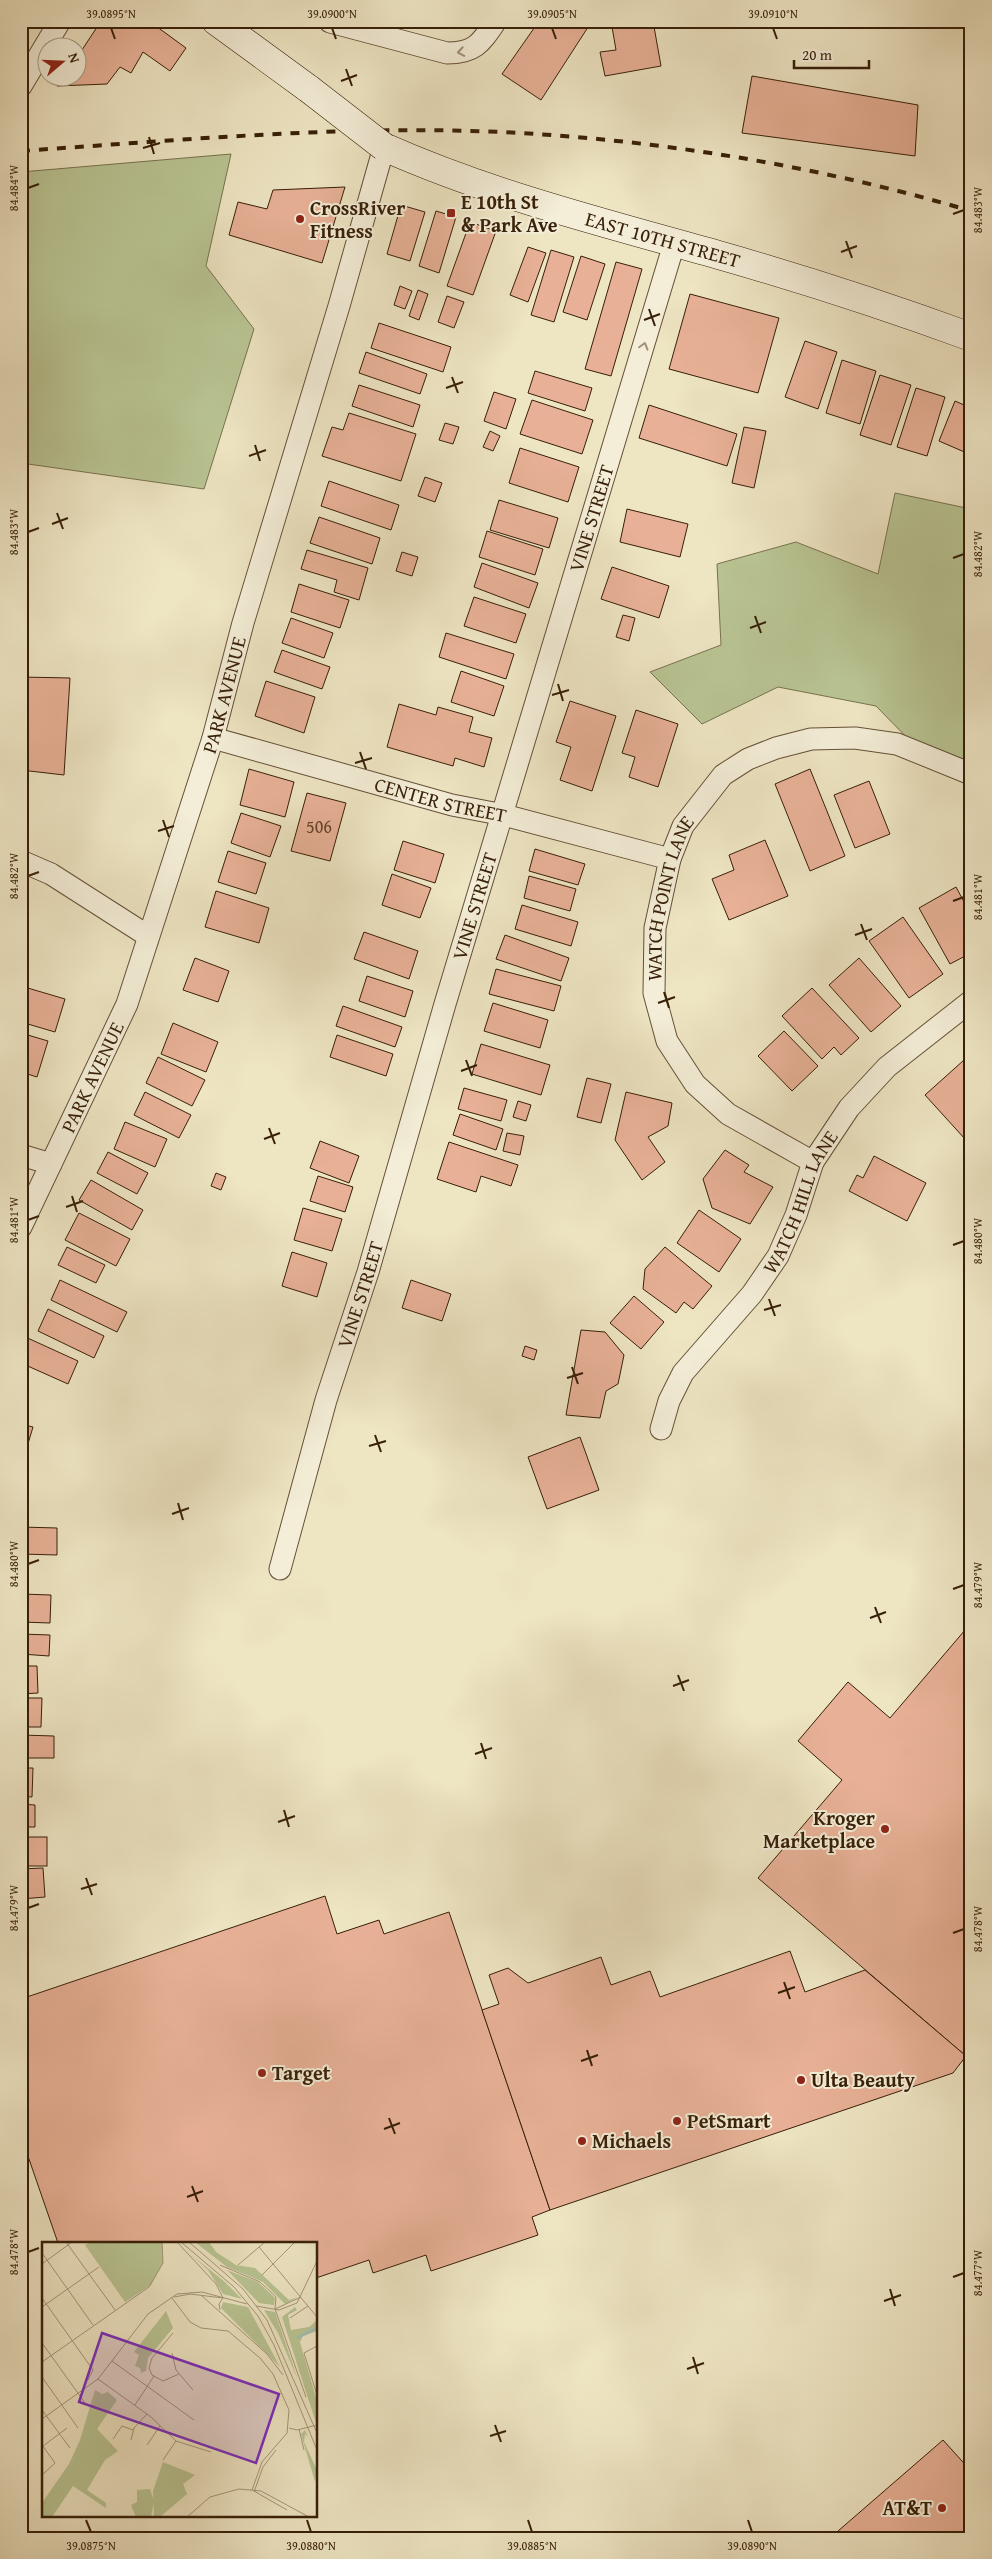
<svg xmlns="http://www.w3.org/2000/svg" width="992" height="2559" viewBox="0 0 992 2559" font-family="'Gentium Book Plus',serif">
	<style>
		.green { fill: #b9c493; stroke: #78724e }
		.building { fill: #e8b197; stroke: #371f08 }
		.lines { fill: none; stroke-linecap: round; stroke-linejoin: round }
		.street-casing { stroke: #655037; stroke-width: 23 }
		.secondary-casing { stroke: #371f08; stroke-width: 29 }
		.street { stroke: #f4eed8; stroke-width: 21 }
		.secondary { stroke: #f4eed8; stroke-width: 28 }
		.rail { stroke: #371f08; stroke-width: 4; stroke-dasharray: 9 9; stroke-linecap: butt }
		.secondary-bridge-casing { stroke: #371f08; stroke-width: 29; stroke-linecap: butt }
		.secondary-bridge { stroke: #f4eed8; stroke-width: 28 }
		.oneway { stroke: #9f917a }
		.ticks { fill: none; stroke: #371f08; stroke-width: 2 }
		.poi-dot { fill: #8f2418; stroke: #f4eed8; stroke-width: 2 }
		.labels { text-anchor: middle; stroke-width: 4; stroke-linejoin: round; paint-order: stroke }
		.number-label { font-size: 18px; fill: #63442c }
		.poi-label { font-size: 20px; font-weight: bold; fill: #371f08; stroke: #f4eed8; text-anchor: start }
		.street-label { font-size: 20px; fill: #371f08; stroke: #f4eed8 }
		.inset-river { fill: none; stroke: #9cbdbc; stroke-width: 2.5 }
		.inset-road { fill: none; stroke: #a59678; stroke-width: 1 }
		.view { fill: #7b2cbf; fill-opacity: 0.15; stroke: #7b2cbf; stroke-width: 2.5 }
		.inset-edge { fill: none; stroke: #371f08; stroke-width: 2.5 }
		.neatline { fill: none; stroke: #371f08; stroke-width: 2 }
		.ticks-label { font-size: 12px; text-anchor: middle; fill: #371f08 }
	</style>
	<rect width="100%" height="100%" fill="#eee5c3"/>
	<filter id="stains"><feTurbulence type="fractalNoise" baseFrequency=".004" numOctaves="4"/><feColorMatrix values="0 0 0 0 .2 0 0 0 0 .09 0 0 0 0 .02 0 0 0 .5 -.17"/></filter>
	<radialGradient id="worn" r=".72"><stop offset=".6" stop-color="#630" stop-opacity="0"/><stop offset="1" stop-color="#630" stop-opacity=".3"/></radialGradient>
	<g class="green">
		<path d="M231,154L206,266L254,329L204,489L21,463V172Z"/>
		<path d="M895,493L971,509V768L919,750L876,706L778,687L702,724L650,672L721,645L717,564L796,542L878,574Z"/>
	</g>
	<g class="building">
		<path d="M101,21H149L186,48L170,71L143,52L131,73L120,67L107,84L57,86L63,78H78V56Z"/>
		<path d="M539,21H592L541,100L502,74Z"/>
		<path d="M611,21H653L661,66L605,76L600,52L616,50Z"/>
		<path d="M752,76L918,105L915,156L742,133Z"/>
		<path d="M345,187L322,263L229,235L238,202L267,209L273,190Z"/>
		<path d="M401,205L425,212L410,261L387,254Z"/>
		<path d="M436,211L456,217L439,273L419,266Z"/>
		<path d="M470,222L496,231L473,295L447,286Z"/>
		<path d="M528,247L546,253L528,302L510,295Z"/>
		<path d="M551,250L574,257L554,322L531,315Z"/>
		<path d="M581,256L605,264L587,320L563,312Z"/>
		<path d="M616,262L642,269L611,376L585,369Z"/>
		<path d="M400,286L412,291L405,309L394,305Z"/>
		<path d="M418,290L428,294L419,320L409,316Z"/>
		<path d="M690,294L779,318L758,393L669,369Z"/>
		<path d="M447,296L464,302L454,328L438,322Z"/>
		<path d="M379,323L451,347L443,372L371,348Z"/>
		<path d="M805,341L837,352L818,409L785,397Z"/>
		<path d="M366,352L427,374L420,394L359,373Z"/>
		<path d="M842,360L876,371L860,424L826,413Z"/>
		<path d="M535,371L592,388L585,411L528,393Z"/>
		<path d="M880,375L911,385L891,445L860,435Z"/>
		<path d="M359,385L420,405L413,427L352,406Z"/>
		<path d="M916,388L945,397L927,456L897,447Z"/>
		<path d="M494,392L516,399L506,429L484,421Z"/>
		<path d="M532,400L593,420L582,454L520,434Z"/>
		<path d="M955,401L971,408L969,454L939,441Z"/>
		<path d="M649,405L737,434L727,466L639,438Z"/>
		<path d="M349,413L416,434L401,481L322,456L332,427L343,430Z"/>
		<path d="M445,423L459,427L453,444L439,440Z"/>
		<path d="M744,427L766,431L754,488L732,483Z"/>
		<path d="M490,431L500,436L493,451L483,447Z"/>
		<path d="M520,448L579,467L568,502L509,483Z"/>
		<path d="M425,477L442,483L435,502L418,496Z"/>
		<path d="M329,481L399,505L391,530L321,506Z"/>
		<path d="M499,500L558,518L549,548L490,530Z"/>
		<path d="M627,509L688,524L680,557L620,542Z"/>
		<path d="M319,517L380,538L372,564L310,543Z"/>
		<path d="M487,531L543,549L535,575L479,557Z"/>
		<path d="M307,550L368,568L359,600L334,592L337,580L301,569Z"/>
		<path d="M402,552L418,557L412,576L396,571Z"/>
		<path d="M482,563L538,583L529,608L474,587Z"/>
		<path d="M612,567L669,586L659,618L601,599Z"/>
		<path d="M299,584L349,600L340,628L291,612Z"/>
		<path d="M474,597L526,614L516,643L464,626Z"/>
		<path d="M623,615L635,618L629,641L616,637Z"/>
		<path d="M291,618L333,633L324,658L282,643Z"/>
		<path d="M446,633L514,654L506,679L439,657Z"/>
		<path d="M282,650L330,667L322,689L274,672Z"/>
		<path d="M461,671L504,686L494,716L451,702Z"/>
		<path d="M21,677L70,678L64,775L21,770Z"/>
		<path d="M266,681L315,697L304,733L255,716Z"/>
		<path d="M570,701L616,716L592,791L560,780L571,747L556,742Z"/>
		<path d="M399,704L436,715L438,707L473,717L469,732L492,738L484,767L455,758L453,766L387,747Z"/>
		<path d="M636,710L678,724L658,787L629,777L635,757L622,753Z"/>
		<path d="M249,769L294,782L285,817L240,805Z"/>
		<path d="M810,769L845,856L810,871L775,784Z"/>
		<path d="M869,781L890,834L855,848L834,795Z"/>
		<path d="M307,793L346,803L330,861L291,851Z"/>
		<path d="M241,813L281,826L270,857L231,843Z"/>
		<path d="M765,840L788,896L729,920L712,879L734,870L729,855Z"/>
		<path d="M403,841L444,854L435,883L394,870Z"/>
		<path d="M535,849L585,864L578,885L529,871Z"/>
		<path d="M228,851L266,863L256,894L218,882Z"/>
		<path d="M392,874L431,888L420,918L382,905Z"/>
		<path d="M529,876L576,889L570,911L524,898Z"/>
		<path d="M956,887L971,915V953L950,964L919,908Z"/>
		<path d="M216,891L269,908L259,943L205,927Z"/>
		<path d="M522,905L578,922L571,946L515,929Z"/>
		<path d="M903,917L943,974L909,998L869,941Z"/>
		<path d="M364,932L418,951L409,979L354,959Z"/>
		<path d="M505,935L569,958L561,981L496,959Z"/>
		<path d="M195,958L229,971L218,1002L183,990Z"/>
		<path d="M859,958L901,1006L871,1032L829,985Z"/>
		<path d="M496,969L561,986L554,1011L489,994Z"/>
		<path d="M367,976L413,991L405,1017L359,1001Z"/>
		<path d="M21,986L65,999L55,1032L21,1022Z"/>
		<path d="M812,988L859,1038L841,1055L834,1047L822,1059L782,1016Z"/>
		<path d="M493,1003L548,1020L540,1048L484,1031Z"/>
		<path d="M343,1006L402,1027L395,1047L336,1026Z"/>
		<path d="M173,1023L218,1042L206,1072L161,1054Z"/>
		<path d="M784,1031L818,1066L792,1091L758,1056Z"/>
		<path d="M21,1033L48,1041L37,1077L21,1072Z"/>
		<path d="M337,1035L393,1054L386,1076L330,1057Z"/>
		<path d="M481,1044L550,1065L541,1095L472,1074Z"/>
		<path d="M158,1057L205,1080L192,1106L146,1083Z"/>
		<path d="M964,1060L971,1068V1134L965,1139L925,1095Z"/>
		<path d="M587,1078L611,1084L601,1123L577,1117Z"/>
		<path d="M464,1088L507,1100L501,1121L458,1109Z"/>
		<path d="M145,1092L191,1115L179,1138L134,1115Z"/>
		<path d="M626,1092L672,1103L668,1126L648,1137L665,1162L642,1180L615,1140Z"/>
		<path d="M518,1101L531,1105L526,1121L513,1117Z"/>
		<path d="M460,1114L503,1129L496,1150L453,1135Z"/>
		<path d="M125,1122L167,1139L155,1167L114,1149Z"/>
		<path d="M507,1133L524,1136L520,1155L503,1151Z"/>
		<path d="M320,1141L359,1156L349,1183L310,1168Z"/>
		<path d="M449,1142L518,1165L511,1186L481,1176L476,1192L437,1179Z"/>
		<path d="M725,1150L749,1165L744,1172L773,1187L750,1224L712,1208L703,1179Z"/>
		<path d="M108,1152L148,1173L137,1194L97,1173Z"/>
		<path d="M874,1156L926,1183L907,1221L849,1191L857,1175L863,1178Z"/>
		<path d="M216,1173L226,1177L221,1190L211,1186Z"/>
		<path d="M318,1176L353,1187L345,1212L310,1201Z"/>
		<path d="M91,1180L143,1210L132,1230L79,1200Z"/>
		<path d="M303,1208L342,1219L332,1251L294,1240Z"/>
		<path d="M699,1210L741,1239L719,1272L677,1243Z"/>
		<path d="M79,1213L130,1239L116,1266L65,1240Z"/>
		<path d="M67,1247L105,1265L96,1283L58,1265Z"/>
		<path d="M665,1247L712,1286L693,1309L684,1302L676,1313L643,1289L645,1269Z"/>
		<path d="M292,1252L327,1263L317,1297L282,1286Z"/>
		<path d="M60,1280L127,1312L117,1332L51,1300Z"/>
		<path d="M411,1280L451,1294L442,1321L402,1308Z"/>
		<path d="M634,1296L664,1322L641,1349L610,1323Z"/>
		<path d="M48,1309L104,1336L94,1358L38,1331Z"/>
		<path d="M581,1330L605,1332L624,1355L618,1384L606,1391L600,1418L566,1415Z"/>
		<path d="M21,1335L78,1361L68,1384L21,1363Z"/>
		<path d="M525,1346L537,1350L534,1360L522,1356Z"/>
		<path d="M21,1424L33,1427L24,1457L21,1456Z"/>
		<path d="M580,1437L599,1490L547,1509L528,1457Z"/>
		<path d="M21,1492H28L27,1523H21Z"/>
		<path d="M21,1527L57,1528V1555L21,1554Z"/>
		<path d="M21,1594L51,1595L50,1623L21,1622Z"/>
		<path d="M971,1623V2050L966,2056L758,1878L842,1780L798,1741L848,1682L890,1718Z"/>
		<path d="M21,1634L50,1635L49,1656L21,1654Z"/>
		<path d="M21,1666H37L38,1693L21,1694Z"/>
		<path d="M21,1698H42L41,1727H21Z"/>
		<path d="M21,1735L54,1736V1758H21Z"/>
		<path d="M21,1768H33L32,1797L21,1796Z"/>
		<path d="M21,1804L35,1805V1827H21Z"/>
		<rect x="21" y="1837" width="26" height="29"/>
		<path d="M43,1868L45,1897L21,1899V1869Z"/>
		<path d="M325,1896L337,1934L379,1920L384,1934L449,1912L550,2210L532,2217L538,2235L431,2271L426,2255L373,2273L369,2260L316,2278V2243H58L21,2136V1999Z"/>
		<path d="M790,1951L805,1992L865,1970L966,2056L953,2073L550,2210L482,2010L499,2004L489,1975L508,1968L528,1983L601,1957L611,1985L650,1971L660,1997Z"/>
		<path d="M943,2440L971,2471V2531L963,2538H830Z"/>
	</g>
	<g class="lines">
		<g class="street-casing">
			<g id="street">
				<path d="M330,22L447,53C475,53 481,43 496,21"/>
				<path d="M21,86L60,21"/>
				<path id="s1" d="M213,738L452,805L504,815L670,859"/>
				<path d="M21,861L51,874L148,936"/>
				<path d="M21,1155L51,1164"/>
				<path id="s2" d="M813,1162L728,1114L695,1084L667,1041L654,993L655,928L670,859L683,826L723,775L748,759L776,748L811,739L855,738L897,744L971,774"/>
				<path id="s3" d="M21,1227L127,1004L213,738L243,623L339,306L384,147"/>
				<path id="s4" d="M661,1429L669,1401L683,1373L752,1294L778,1256L796,1215L813,1162L849,1108L887,1067L971,1001"/>
				<path id="s5" d="M280,1569L326,1400L368,1272L445,1004L674,244"/>
			</g>
		</g>
		<g class="secondary-casing">
			<g id="secondary">
				<path d="M216,21L309,89"/>
				<path id="s6" d="M384,147C492,195 608,224 722,256C806,280 889,307 971,337"/>
			</g>
		</g>
		<use href="#street" class="street"/>
		<use href="#secondary" class="secondary"/>
		<path class="rail" d="M21,151C181,140 342,125 502,132C661,140 819,166 971,211"/>
		<g class="secondary-bridge-casing">
			<path id="secondary-bridge" d="M309,89L384,147"/>
		</g>
		<use href="#secondary-bridge" class="secondary-bridge"/>
	</g>
	<defs><path id="oneway-chevron" d="M-2-3.5L2.5 0L-2 3.5" fill="none" stroke-width="1.6" stroke-linecap="round" stroke-linejoin="round" transform="scale(1.25)"/></defs>
	<g class="oneway">
		<use href="#oneway-chevron" transform="translate(461 52) rotate(170)"/>
		<use href="#oneway-chevron" transform="translate(644 346) rotate(-74)"/>
	</g>
	<path class="ticks" d="M111,28L115,39M332,28L336,39M552,28L556,39M773,28L777,39M346,69L352,86M341,81L357,75M149,137L154,154M143,148L160,143M28,188L39,184M953,214L964,210M846,241L852,258M841,252L857,246M649,309L655,326M644,320L660,314M452,377L458,393M446,388L463,382M255,445L260,461M249,456L266,450M57,513L63,529M52,524L68,518M28,532L39,528M953,558L964,554M755,616L761,633M750,628L766,622M558,684L563,701M552,695L569,690M360,752L366,769M355,763L372,758M163,820L169,837M158,831L174,826M28,876L39,872M953,901L964,897M861,924L867,940M855,935L872,929M664,992L669,1008M658,1003L675,997M466,1060L472,1076M461,1071L477,1065M269,1128L275,1144M264,1139L280,1133M72,1196L77,1212M66,1207L83,1201M28,1220L39,1216M953,1245L964,1241M769,1299L775,1316M764,1310L781,1305M572,1367L578,1384M567,1378L583,1373M375,1435L381,1452M369,1446L386,1441M178,1503L183,1520M172,1514L189,1508M28,1564L39,1560M953,1589L964,1585M875,1607L881,1623M870,1618L886,1612M678,1675L684,1691M673,1686L689,1680M481,1743L486,1759M475,1754L492,1748M284,1810L289,1827M278,1822L295,1816M86,1878L92,1895M81,1889L97,1884M28,1908L39,1904M953,1933L964,1929M784,1982L790,1999M778,1993L795,1987M587,2050L592,2066M581,2061L598,2055M389,2118L395,2134M384,2129L400,2123M192,2186L198,2202M187,2197L203,2191M28,2252L39,2248M953,2277L964,2273M890,2289L895,2306M884,2301L901,2295M693,2357L698,2374M687,2369L704,2363M495,2425L501,2442M490,2436L506,2431M86,2520L91,2532M307,2520L311,2532M528,2520L532,2532M748,2520L752,2532"/>
	<g class="poi-dot">
		<rect x="446" y="208" width="10" height="10" rx="2.5"/>
		<circle cx="300" cy="219" r="5"/>
		<circle cx="885" cy="1829" r="5"/>
		<circle cx="262" cy="2073" r="5"/>
		<circle cx="801" cy="2080" r="5"/>
		<circle cx="677" cy="2121" r="5"/>
		<circle cx="582" cy="2141" r="5"/>
		<circle cx="942" cy="2508" r="5"/>
	</g>
	<g class="labels">
		<g class="number-label">
			<text x="319" y="833">506</text>
		</g>
		<g class="poi-label">
			<text x="461" y="209">E 10th St<tspan x="461" dy="23">&amp; Park Ave</tspan></text>
			<text x="310" y="215">CrossRiver<tspan x="310" dy="23">Fitness</tspan></text>
			<text x="875" y="1825" text-anchor="end">Kroger<tspan x="875" dy="23">Marketplace</tspan></text>
			<text x="272" y="2080">Target</text>
			<text x="811" y="2087">Ulta Beauty</text>
			<text x="687" y="2128">PetSmart</text>
			<text x="592" y="2148">Michaels</text>
			<text x="932" y="2515" text-anchor="end">AT&amp;T</text>
		</g>
		<g class="street-label">
			<text dy="7" stroke="none"><textPath href="#s6" startOffset="294">EAST 10TH STREET</textPath></text>
			<text dy="7" stroke="none"><textPath href="#s5" startOffset="1096">VINE STREET</textPath></text>
			<text dy="7" stroke="none"><textPath href="#s3" startOffset="571">PARK AVENUE</textPath></text>
			<text dy="7" stroke="none"><textPath href="#s1" startOffset="236">CENTER STREET</textPath></text>
			<text dy="7" stroke="none"><textPath href="#s2" startOffset="340">WATCH POINT LANE</textPath></text>
			<text dy="7" stroke="none"><textPath href="#s5" startOffset="691">VINE STREET</textPath></text>
			<text dy="7" stroke="none"><textPath href="#s3" startOffset="166">PARK AVENUE</textPath></text>
			<text dy="7" stroke="none"><textPath href="#s4" startOffset="270">WATCH HILL LANE</textPath></text>
			<text dy="7" stroke="none"><textPath href="#s5" startOffset="286">VINE STREET</textPath></text>
		</g>
	</g>
	<g transform="translate(42 2242)">
		<rect width="275" height="275" fill="#eee5c3"/>
		<path d="M48,0H120L121,21L109,43L83,60L43,3ZM153,0H167L174,10L194,23L213,26L247,58L256,55L243,62L221,40L185,25ZM148,12L183,40L200,57L181,52L166,28ZM185,28L216,40L233,56L232,63L217,61ZM181,60L206,65L238,125L179,66ZM253,65L255,68L246,73L249,88L267,85L275,78V89L261,94L258,100L275,159L274,181L240,75ZM222,68L233,70L256,138L236,91ZM124,69L131,86L106,116L104,129L99,131L98,126L93,124L97,113L92,110ZM53,148L60,152L66,150L75,158L55,187L76,209L63,218L45,248L64,261V266L31,244L10,275H0V261L27,222L38,198ZM263,188L266,195L263,192L262,200L275,228L273,240L259,192ZM121,220L153,233L141,242L145,252L118,275H112L111,249ZM108,247L112,259L109,275H94L89,263L95,260V248Z" fill="#b9c493"/>
		<path class="inset-river" d="M255,96L275,86"/>
		<path class="inset-road" d="M24,0L73,68M135,0L174,42L181,56L177,62L178,68M139,0L192,45L216,74L232,103L275,208M147,0L201,47L225,78L275,191M217,5L275,75M0,11L51,83M0,22L30,0M178,23L218,40L234,55L233,67L264,155M196,23L223,0M220,33L253,0M160,54L225,112L241,133M132,55L148,52L181,56M0,56L51,128L46,138M130,56L148,80L159,86L186,89L218,116L231,132L247,168L245,191L220,220L210,248M214,64L237,68L255,61L275,19M0,65L57,25M233,67L259,55M248,76L266,64M131,91L110,116L107,126L110,133L121,139L137,132M0,101L43,161M275,104L262,111L275,153M130,111L134,128L151,148M70,119L152,178M0,120L107,45L121,21L120,0M0,135L36,186M56,137L109,175L134,199L169,210M93,163L112,134M0,168L28,206M0,177L56,137L106,72L135,52L160,50L205,62M247,186L255,188L275,183M257,187L262,208M71,197L80,184L91,188M89,198L92,186L105,172M0,203L13,221L0,233M105,203L118,184M1,204L25,186M121,218L134,199M212,249L245,268M212,250L221,225L234,208M145,275L168,255L197,247L219,249L267,275"/>
		<path class="view" d="M60,91L237,152L214,221L37,160Z"/>
		<rect width="275" height="275" class="inset-edge"/>
	</g>
	<rect width="992" height="2559" fill="none" stroke="#eee5c3" stroke-width="55"/>
	<g transform="translate(62 62) rotate(71)"><circle r="24" fill="#f4eed8" stroke="#a89b85"/>
	<path d="M0-4L9 19L0 12L-9 19Z" fill="#8f2418"/>
	<text y="-8" font-size="14" font-weight="bold" text-anchor="middle" fill="#371f08">N</text>
	</g>
	<path d="M794 60v8h75v-8" fill="none" stroke="#371f08" stroke-width="2.5"/>
	<text x="802" y="60" font-size="15" fill="#371f08" stroke="#f4eed8" stroke-width="4" paint-order="stroke">20 m</text>
	<rect x="28" y="28" width="936" height="2504" class="neatline"/>
	<g class="ticks-label">
		<text x="111" y="18">39.0895°N</text>
		<text x="332" y="18">39.0900°N</text>
		<text x="552" y="18">39.0905°N</text>
		<text x="773" y="18">39.0910°N</text>
		<text transform="translate(14 188) rotate(-90)" y="4">84.484°W</text>
		<text transform="translate(978 210) rotate(-90)" y="4">84.483°W</text>
		<text transform="translate(14 532) rotate(-90)" y="4">84.483°W</text>
		<text transform="translate(978 554) rotate(-90)" y="4">84.482°W</text>
		<text transform="translate(14 876) rotate(-90)" y="4">84.482°W</text>
		<text transform="translate(978 897) rotate(-90)" y="4">84.481°W</text>
		<text transform="translate(14 1220) rotate(-90)" y="4">84.481°W</text>
		<text transform="translate(978 1241) rotate(-90)" y="4">84.480°W</text>
		<text transform="translate(14 1564) rotate(-90)" y="4">84.480°W</text>
		<text transform="translate(978 1585) rotate(-90)" y="4">84.479°W</text>
		<text transform="translate(14 1908) rotate(-90)" y="4">84.479°W</text>
		<text transform="translate(978 1929) rotate(-90)" y="4">84.478°W</text>
		<text transform="translate(14 2252) rotate(-90)" y="4">84.478°W</text>
		<text transform="translate(978 2273) rotate(-90)" y="4">84.477°W</text>
		<text x="91" y="2550">39.0875°N</text>
		<text x="311" y="2550">39.0880°N</text>
		<text x="532" y="2550">39.0885°N</text>
		<text x="752" y="2550">39.0890°N</text>
	</g>
	<rect width="100%" height="100%" filter="url(#stains)"/>
	<rect width="100%" height="100%" fill="url(#worn)"/>
</svg>
